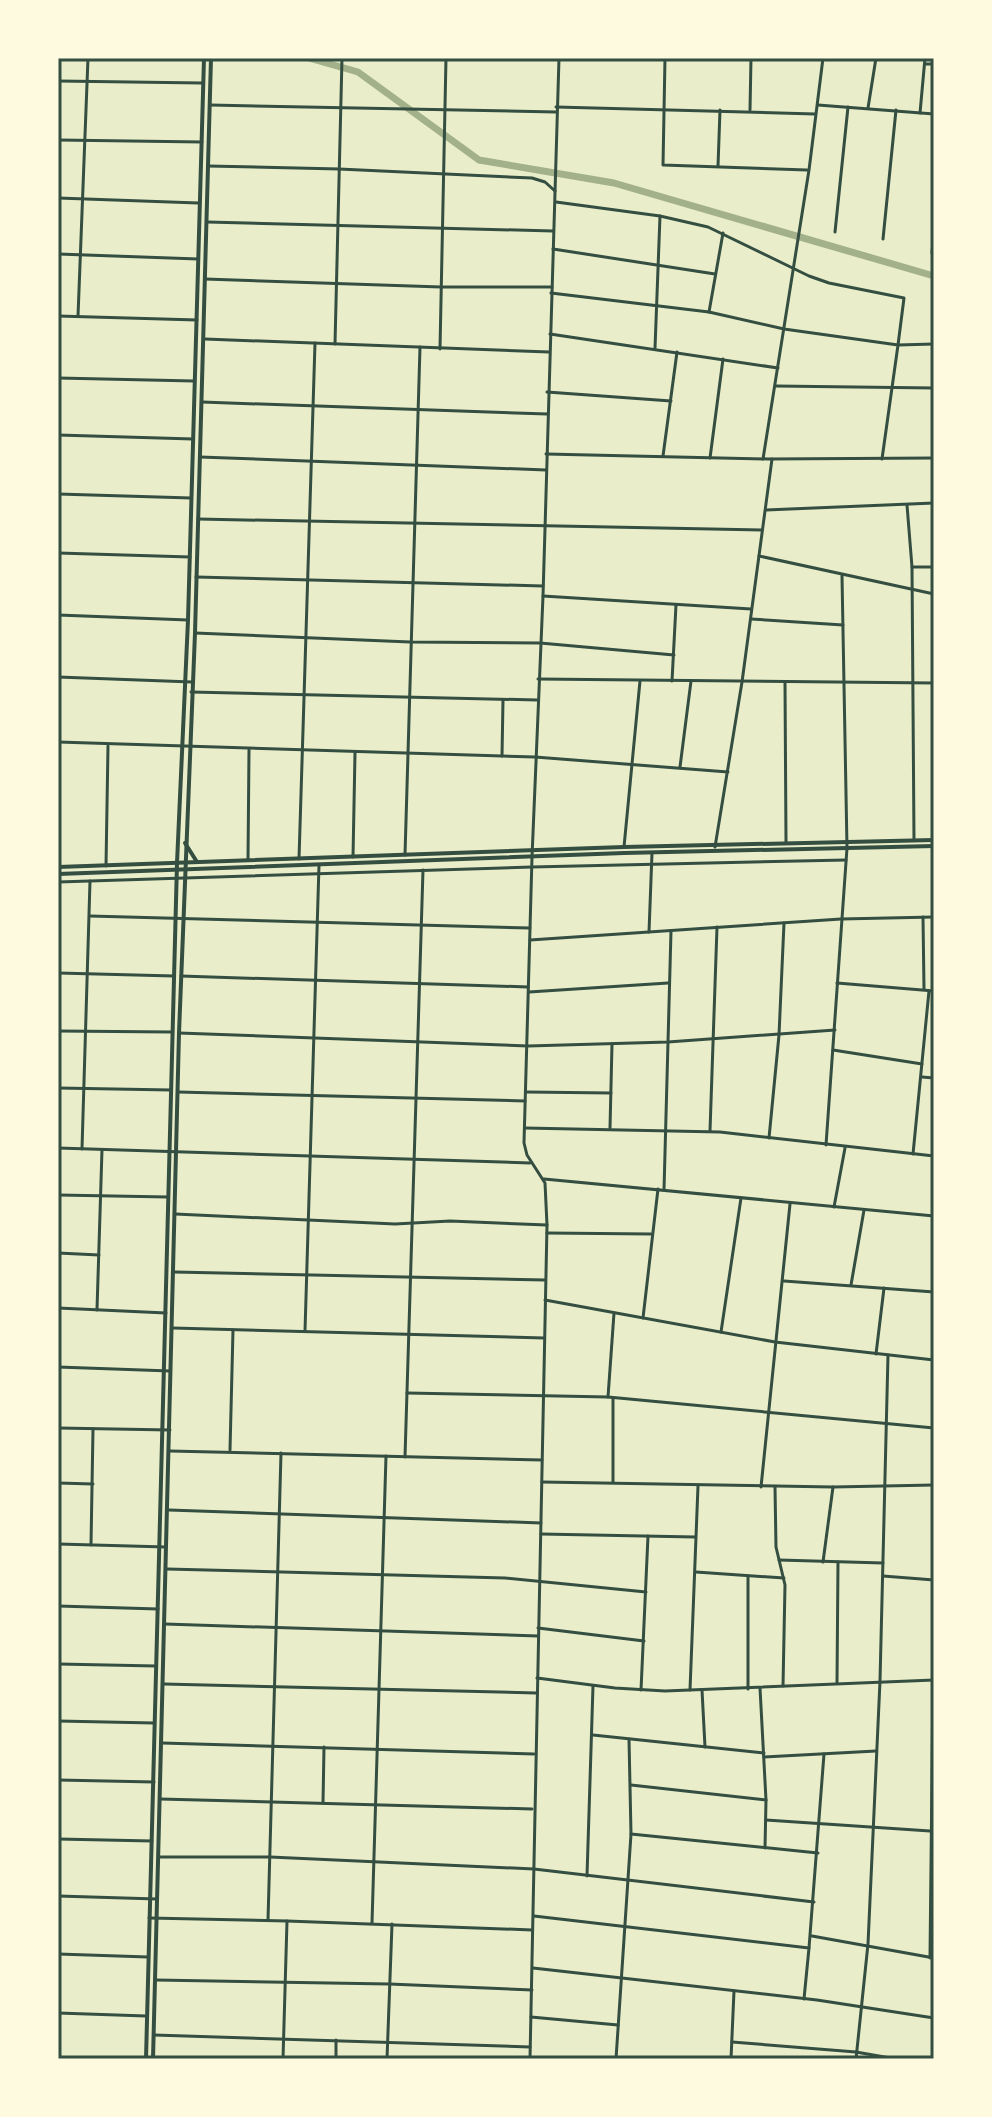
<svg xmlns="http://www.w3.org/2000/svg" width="992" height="2117" viewBox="0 0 992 2117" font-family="Jost,sans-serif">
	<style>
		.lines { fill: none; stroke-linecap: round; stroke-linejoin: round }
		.canal { stroke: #a3b18a; stroke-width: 7 }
		.minor { stroke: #344e41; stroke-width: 3 }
		.tertiary { stroke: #344e41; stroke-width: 3 }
		.secondary { stroke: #344e41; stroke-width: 4 }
		.primary { stroke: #344e41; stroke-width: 4 }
		.neatline { fill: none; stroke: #344e41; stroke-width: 3 }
	</style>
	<rect width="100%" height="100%" fill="#e9edc9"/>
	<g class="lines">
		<path class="canal" d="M309,58L358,72L479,160L614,183L934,276"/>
		<g class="minor">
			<path d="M665,58L663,165L807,170"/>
			<path d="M925,64H934"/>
			<path d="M58,81L202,83"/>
			<path d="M210,105L556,112"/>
			<path d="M818,105L934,114"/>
			<path d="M556,107L815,114"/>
			<path d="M868,108L876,58"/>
			<path d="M750,110L751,58"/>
			<path d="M920,113L925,58"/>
			<path d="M58,140L202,142"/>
			<path d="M208,166L339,169L532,178L545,182L555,191"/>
			<path d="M718,166L720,110"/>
			<path d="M58,198L198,203"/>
			<path d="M556,202L660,216L708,227L809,276L829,283L904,298L898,345L934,344"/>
			<path d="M207,222L553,231"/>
			<path d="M835,232L848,107"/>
			<path d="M883,239L896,110"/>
			<path d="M553,249L715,274"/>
			<path d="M932,253L934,226"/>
			<path d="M58,254L198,259"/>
			<path d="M205,279L441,287H552"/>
			<path d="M551,293L709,312L784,329L898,345L882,459"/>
			<path d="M709,312L723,233"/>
			<path d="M58,316L197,320"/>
			<path d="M78,316L88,58"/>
			<path d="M550,334L778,368"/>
			<path d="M205,339L549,352"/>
			<path d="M335,344L342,58"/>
			<path d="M655,348L660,216"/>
			<path d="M440,349L446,58"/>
			<path d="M58,362L59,316"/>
			<path d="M58,378L194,381"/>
			<path d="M776,386L934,388"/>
			<path d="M547,392L671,401"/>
			<path d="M202,402L547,414"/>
			<path d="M58,435L193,439"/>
			<path d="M546,454L768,459L934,458"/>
			<path d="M663,456L677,352"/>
			<path d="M200,457L546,470"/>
			<path d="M710,458L723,359"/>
			<path d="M763,459L809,170L823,58"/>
			<path d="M58,494L191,498"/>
			<path d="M907,505L912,567L914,840"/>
			<path d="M766,510L934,503"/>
			<path d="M198,519L762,530"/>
			<path d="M58,553L190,557"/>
			<path d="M759,556L934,594"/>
			<path d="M912,567H934"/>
			<path d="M196,577L543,586"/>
			<path d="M543,596L751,609"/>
			<path d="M58,615L188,620"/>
			<path d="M751,619L843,625"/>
			<path d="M195,633L410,642L540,643L674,655"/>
			<path d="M58,677L192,682"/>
			<path d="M538,679L934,683"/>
			<path d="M672,681L676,605"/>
			<path d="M785,682L786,842"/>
			<path d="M191,692L537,700"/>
			<path d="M58,742L535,757L728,772"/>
			<path d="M502,756L503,700"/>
			<path d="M680,767L691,681"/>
			<path d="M624,847L640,681"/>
			<path d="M715,847L742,682L772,459"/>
			<path d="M405,855L420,347"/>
			<path d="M353,857L355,753"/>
			<path d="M299,859L315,343"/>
			<path d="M248,860L249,750"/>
			<path d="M106,866L108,746"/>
			<path d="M58,882L532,867L846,860"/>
			<path d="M90,916L530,928"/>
			<path d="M923,917L924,989"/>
			<path d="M649,932L652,853"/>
			<path d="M530,940L841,919L934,917"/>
			<path d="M58,973L174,976"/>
			<path d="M181,976L528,987"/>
			<path d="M837,983L934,991"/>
			<path d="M529,992L668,983"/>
			<path d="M58,1031L172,1032"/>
			<path d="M179,1033L528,1046L668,1042L835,1030"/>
			<path d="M833,1050L922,1064"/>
			<path d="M922,1077L934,1078"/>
			<path d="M58,1088L171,1090"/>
			<path d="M178,1092L525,1101"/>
			<path d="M526,1092L611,1093"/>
			<path d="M525,1128L720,1132L934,1156"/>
			<path d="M610,1128L612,1044"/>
			<path d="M710,1131L717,927"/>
			<path d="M769,1138L779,1035L784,923"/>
			<path d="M826,1145L847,848L842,576"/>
			<path d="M58,1148L530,1163"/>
			<path d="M82,1149L90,881"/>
			<path d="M913,1154L929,991"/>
			<path d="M544,1179L934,1216"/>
			<path d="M664,1190L671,931"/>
			<path d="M58,1195L168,1197"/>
			<path d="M834,1207L845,1148"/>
			<path d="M175,1214L395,1224L450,1221L547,1225"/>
			<path d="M547,1233L651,1234"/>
			<path d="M58,1253L99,1255"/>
			<path d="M174,1272L545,1280"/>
			<path d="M784,1281L934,1292"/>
			<path d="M851,1285L864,1210"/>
			<path d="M545,1300L775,1342L934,1360"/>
			<path d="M58,1308L166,1313"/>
			<path d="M97,1310L102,1150"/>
			<path d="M643,1318L658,1189"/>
			<path d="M173,1328L544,1338"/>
			<path d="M305,1331L319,865"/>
			<path d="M721,1332L741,1198"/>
			<path d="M876,1354L884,1288"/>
			<path d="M58,1367L170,1371"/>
			<path d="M407,1393L608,1397L934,1428"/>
			<path d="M608,1397L614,1313"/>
			<path d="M613,1398V1482"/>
			<path d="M58,1428L170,1430"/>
			<path d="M230,1450L233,1330"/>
			<path d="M170,1451L542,1460"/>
			<path d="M405,1457L423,870"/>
			<path d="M542,1482L833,1487L934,1485"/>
			<path d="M58,1483L93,1484"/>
			<path d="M761,1487L790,1204"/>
			<path d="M775,1487L776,1547L785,1585L783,1686"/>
			<path d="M169,1510L541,1523"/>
			<path d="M541,1534L695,1537"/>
			<path d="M58,1544L166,1547"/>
			<path d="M91,1545L93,1429"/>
			<path d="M779,1560L883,1563"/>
			<path d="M823,1562L833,1487"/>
			<path d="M167,1569L505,1578L646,1592"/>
			<path d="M696,1572L784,1578"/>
			<path d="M883,1576L934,1580"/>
			<path d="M58,1606L158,1609"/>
			<path d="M165,1624L538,1636"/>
			<path d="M538,1628L644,1641"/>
			<path d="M58,1664L156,1666"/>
			<path d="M837,1683L838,1562"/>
			<path d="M164,1684L536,1693"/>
			<path d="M760,1688L766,1800L765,1848"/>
			<path d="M748,1689V1576"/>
			<path d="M641,1690L648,1536"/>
			<path d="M690,1690L698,1486"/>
			<path d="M702,1690L705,1747"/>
			<path d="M58,1721L154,1723"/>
			<path d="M593,1735L764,1753"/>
			<path d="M162,1743L534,1754"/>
			<path d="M764,1757L876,1751"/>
			<path d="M58,1780L154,1782"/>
			<path d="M631,1785L766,1800"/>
			<path d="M160,1799L532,1809"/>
			<path d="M323,1803L324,1747"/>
			<path d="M766,1820L930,1831"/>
			<path d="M631,1834L818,1853"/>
			<path d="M58,1839L152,1841"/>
			<path d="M159,1857H270L534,1869L814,1902"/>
			<path d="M587,1876L593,1686"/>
			<path d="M58,1896L157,1899"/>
			<path d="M534,1916L809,1948L804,1999"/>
			<path d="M149,1918L287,1921L532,1930"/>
			<path d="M268,1920L281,1453"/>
			<path d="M372,1923L386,1456"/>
			<path d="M812,1936L934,1958"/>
			<path d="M809,1948L824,1754"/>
			<path d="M58,1954L148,1957"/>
			<path d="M930,1958L933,1680"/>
			<path d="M533,1968L817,2000L934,2018"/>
			<path d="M156,1980L389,1984L532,1990"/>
			<path d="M58,2013L146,2016"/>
			<path d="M531,2017L618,2025"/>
			<path d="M154,2035L530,2047"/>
			<path d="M732,2042L856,2052L896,2059"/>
			<path d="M283,2059L287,1921"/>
			<path d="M336,2059V2040"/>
			<path d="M387,2059L392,1924"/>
			<path d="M530,2059L547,1225L545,1183L527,1155L524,1143L532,857"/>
			<path d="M616,2059L631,1834L629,1739"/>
			<path d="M731,2059L734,1991"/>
			<path d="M856,2059L868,1944L880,1681L888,1355"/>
		</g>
		<g class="tertiary">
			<path d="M532,857L543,596L559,58"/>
			<path d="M537,1678L615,1688L665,1691L934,1680"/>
		</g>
		<g class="secondary">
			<path d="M146,2059L177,863L188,620L204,58"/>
			<path d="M153,2059L179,1033L195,633L211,58"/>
		</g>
		<g class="primary">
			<path d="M185,843L197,862"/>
			<path d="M58,867L624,847L934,840"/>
			<path d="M58,874L624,853L934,846"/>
		</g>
	</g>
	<rect width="992" height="2117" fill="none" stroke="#fefae0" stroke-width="120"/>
	<rect x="60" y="60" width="872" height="1997" class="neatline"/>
</svg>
